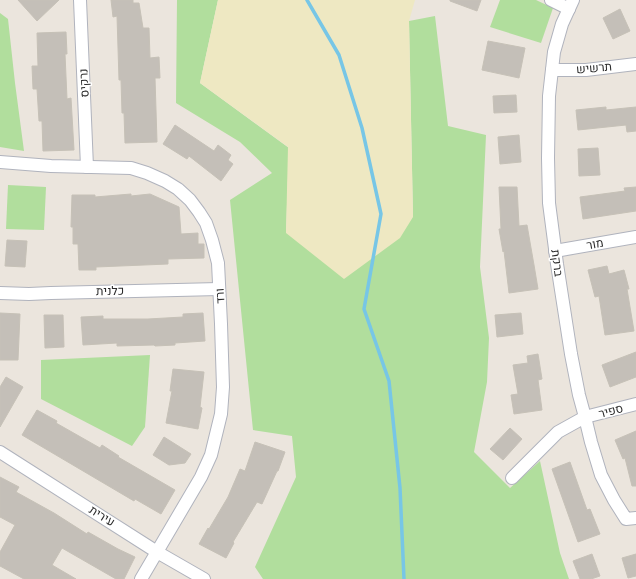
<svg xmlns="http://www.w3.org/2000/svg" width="636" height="579" viewBox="0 0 636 579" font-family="Barlow,Heebo,sans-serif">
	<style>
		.green { fill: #b1de9d }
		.sand { fill: #eee8c2 }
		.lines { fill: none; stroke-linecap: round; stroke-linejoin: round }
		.stream { stroke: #77c6e6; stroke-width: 3.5 }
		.building { fill: #c4bfb8; stroke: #c6c1b7 }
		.minor-casing { stroke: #b0b3bd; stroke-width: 14 }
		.minor { stroke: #fff; stroke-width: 12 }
		.labels { text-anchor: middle; stroke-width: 3; stroke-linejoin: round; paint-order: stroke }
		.street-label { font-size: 12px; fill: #2a2a2a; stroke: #fff }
	</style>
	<rect width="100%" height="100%" fill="#ebe5dd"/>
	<g class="green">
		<path d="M177,0H218L200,83L289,148L286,233L413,217L409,21L435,16L448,126L486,135L480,267L489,338L487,382L474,452L510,488L540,461L560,553L569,579H263L255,567L296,477L292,436L253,430L230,200L272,173L240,142L176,103Z"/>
		<path d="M500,0H536L553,8L541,43L490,27Z"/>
		<path d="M0,13L8,19L15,83L24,151L0,147Z"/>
		<path d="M8,185L46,187L44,230L6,229Z"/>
		<path d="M150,355L145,427L132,446L41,399V360Z"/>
	</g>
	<path class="sand" d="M218,0H415L409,21L413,217L400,238L344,279L286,233L288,147L200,83Z"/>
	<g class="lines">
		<path class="stream" d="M307,0L339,55L362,128L381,214L364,309L389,381L400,488L404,579"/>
	</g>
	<g class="building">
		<path d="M18,0H59L37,21Z"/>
		<path d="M111,0H133V3H139L143,28H149L150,58L159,57L160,78H155L157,142L125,143L124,113H122L121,80H119L117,16L113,17Z"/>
		<path d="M450,0H481L477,11L450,1Z"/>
		<path d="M620,9L630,31L613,39L603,18Z"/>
		<path d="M66,32L67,54H65L67,99L71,98L74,150L43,151L42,121H39L37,89H33L32,66H38L37,33Z"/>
		<path d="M488,41L525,48L519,78L482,70Z"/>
		<path d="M516,95L517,112L494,113L493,96Z"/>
		<path d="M606,107V110L636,107V131L627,132L626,125L578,130L576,110Z"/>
		<path d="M175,125L214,151L218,145L231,155L228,160L233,164L221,181L189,156L187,159L163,144Z"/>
		<path d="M519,135L521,162L500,164L498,137Z"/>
		<path d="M598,148L600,175L579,176L578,149Z"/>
		<path d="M499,187H517L519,226L527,225L534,265L538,289L509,293L504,251L503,252L499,229H501Z"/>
		<path d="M636,187V211L583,219L580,197L625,191L624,188Z"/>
		<path d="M131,194V196L150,194L179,207L181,234L198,233V244H204V258L168,259V264L96,267V270H79L78,244H73V227H71L72,195H95V197Z"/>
		<path d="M7,240L27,241L25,267L5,266Z"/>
		<path d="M607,266L609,274L624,270L629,289H627L634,331L605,335L599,296L595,297L588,270Z"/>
		<path d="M0,313L20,314L18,360H0Z"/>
		<path d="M203,313L205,341L175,343V345L155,346L154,345L117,346V343L83,345L81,317L103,316V319H148L183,317V314Z"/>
		<path d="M521,313L523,334L497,337L495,315Z"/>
		<path d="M44,315H63L64,347L45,348Z"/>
		<path d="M636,352V377L610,387L602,365Z"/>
		<path d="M538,354L542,379L538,380L542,410L514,414L511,395L518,394L513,365L528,363L527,356Z"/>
		<path d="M173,369L204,372L200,407L202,408L198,429L166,423L172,391H170Z"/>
		<path d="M6,377L23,387L0,427V387Z"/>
		<path d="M37,410L57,421L56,423L100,448L102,445L119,456L118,457L175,490L161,514L135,499L134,501L22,435Z"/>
		<path d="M510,428L522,439L503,460L490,449Z"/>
		<path d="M636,431V486H632L625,458L623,459L615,440Z"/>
		<path d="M164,437L191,454L185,463L169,465L153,455Z"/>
		<path d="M255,442L285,452L278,471H277L262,504L257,502L233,542L234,543L226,558L199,544L208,528L209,529L228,497L240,469L245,471Z"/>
		<path d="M570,462L587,510L590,509L600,534L578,542L552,469Z"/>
		<path d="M0,477L19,487L16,492L54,513L87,534L88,532L118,549L135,557L124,579H116L62,548L52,565L76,579H24L0,566V552L15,525L0,517Z"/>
		<path d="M592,554L600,576L591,579H580L573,561Z"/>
		<path d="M636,554V576L628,578L622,558Z"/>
	</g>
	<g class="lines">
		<g class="minor-casing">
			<g id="minor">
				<path d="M80,0L87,167"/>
				<path d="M551,0L569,9"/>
				<path d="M573,0L562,24L554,52L549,96L548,158L549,203L557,264L571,354L579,395L585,417L591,442L601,475L614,500L626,519L636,518"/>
				<path d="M552,70H586L636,64"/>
				<path d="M0,162L51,166L131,168L147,173L165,181L178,189L190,200L199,212L206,223L212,240L218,263L221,324L223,387L221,414L211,455L201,477L141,579"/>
				<path d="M555,251L636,237"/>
				<path d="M0,293L29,294L51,293L219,289"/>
				<path d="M0,452L157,552L204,579"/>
				<path d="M512,478L558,432L585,417L636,404"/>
			</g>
		</g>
		<use href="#minor" class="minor"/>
	</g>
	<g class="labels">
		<g class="street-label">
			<text transform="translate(594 68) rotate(-5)" y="4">תרשיש</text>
			<text transform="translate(84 83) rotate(-93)" y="4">נרקיס</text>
			<text transform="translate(595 244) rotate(-10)" y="4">מור</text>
			<text transform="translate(557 263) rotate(82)" y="4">ברקת</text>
			<text transform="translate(110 291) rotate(-1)" y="4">כלנית</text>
			<text transform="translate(220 296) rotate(-93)" y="4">ורד</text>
			<text transform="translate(611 411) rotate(-15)" y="4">ספיר</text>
			<text transform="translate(102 516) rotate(32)" y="4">עירית</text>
		</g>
	</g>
</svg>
